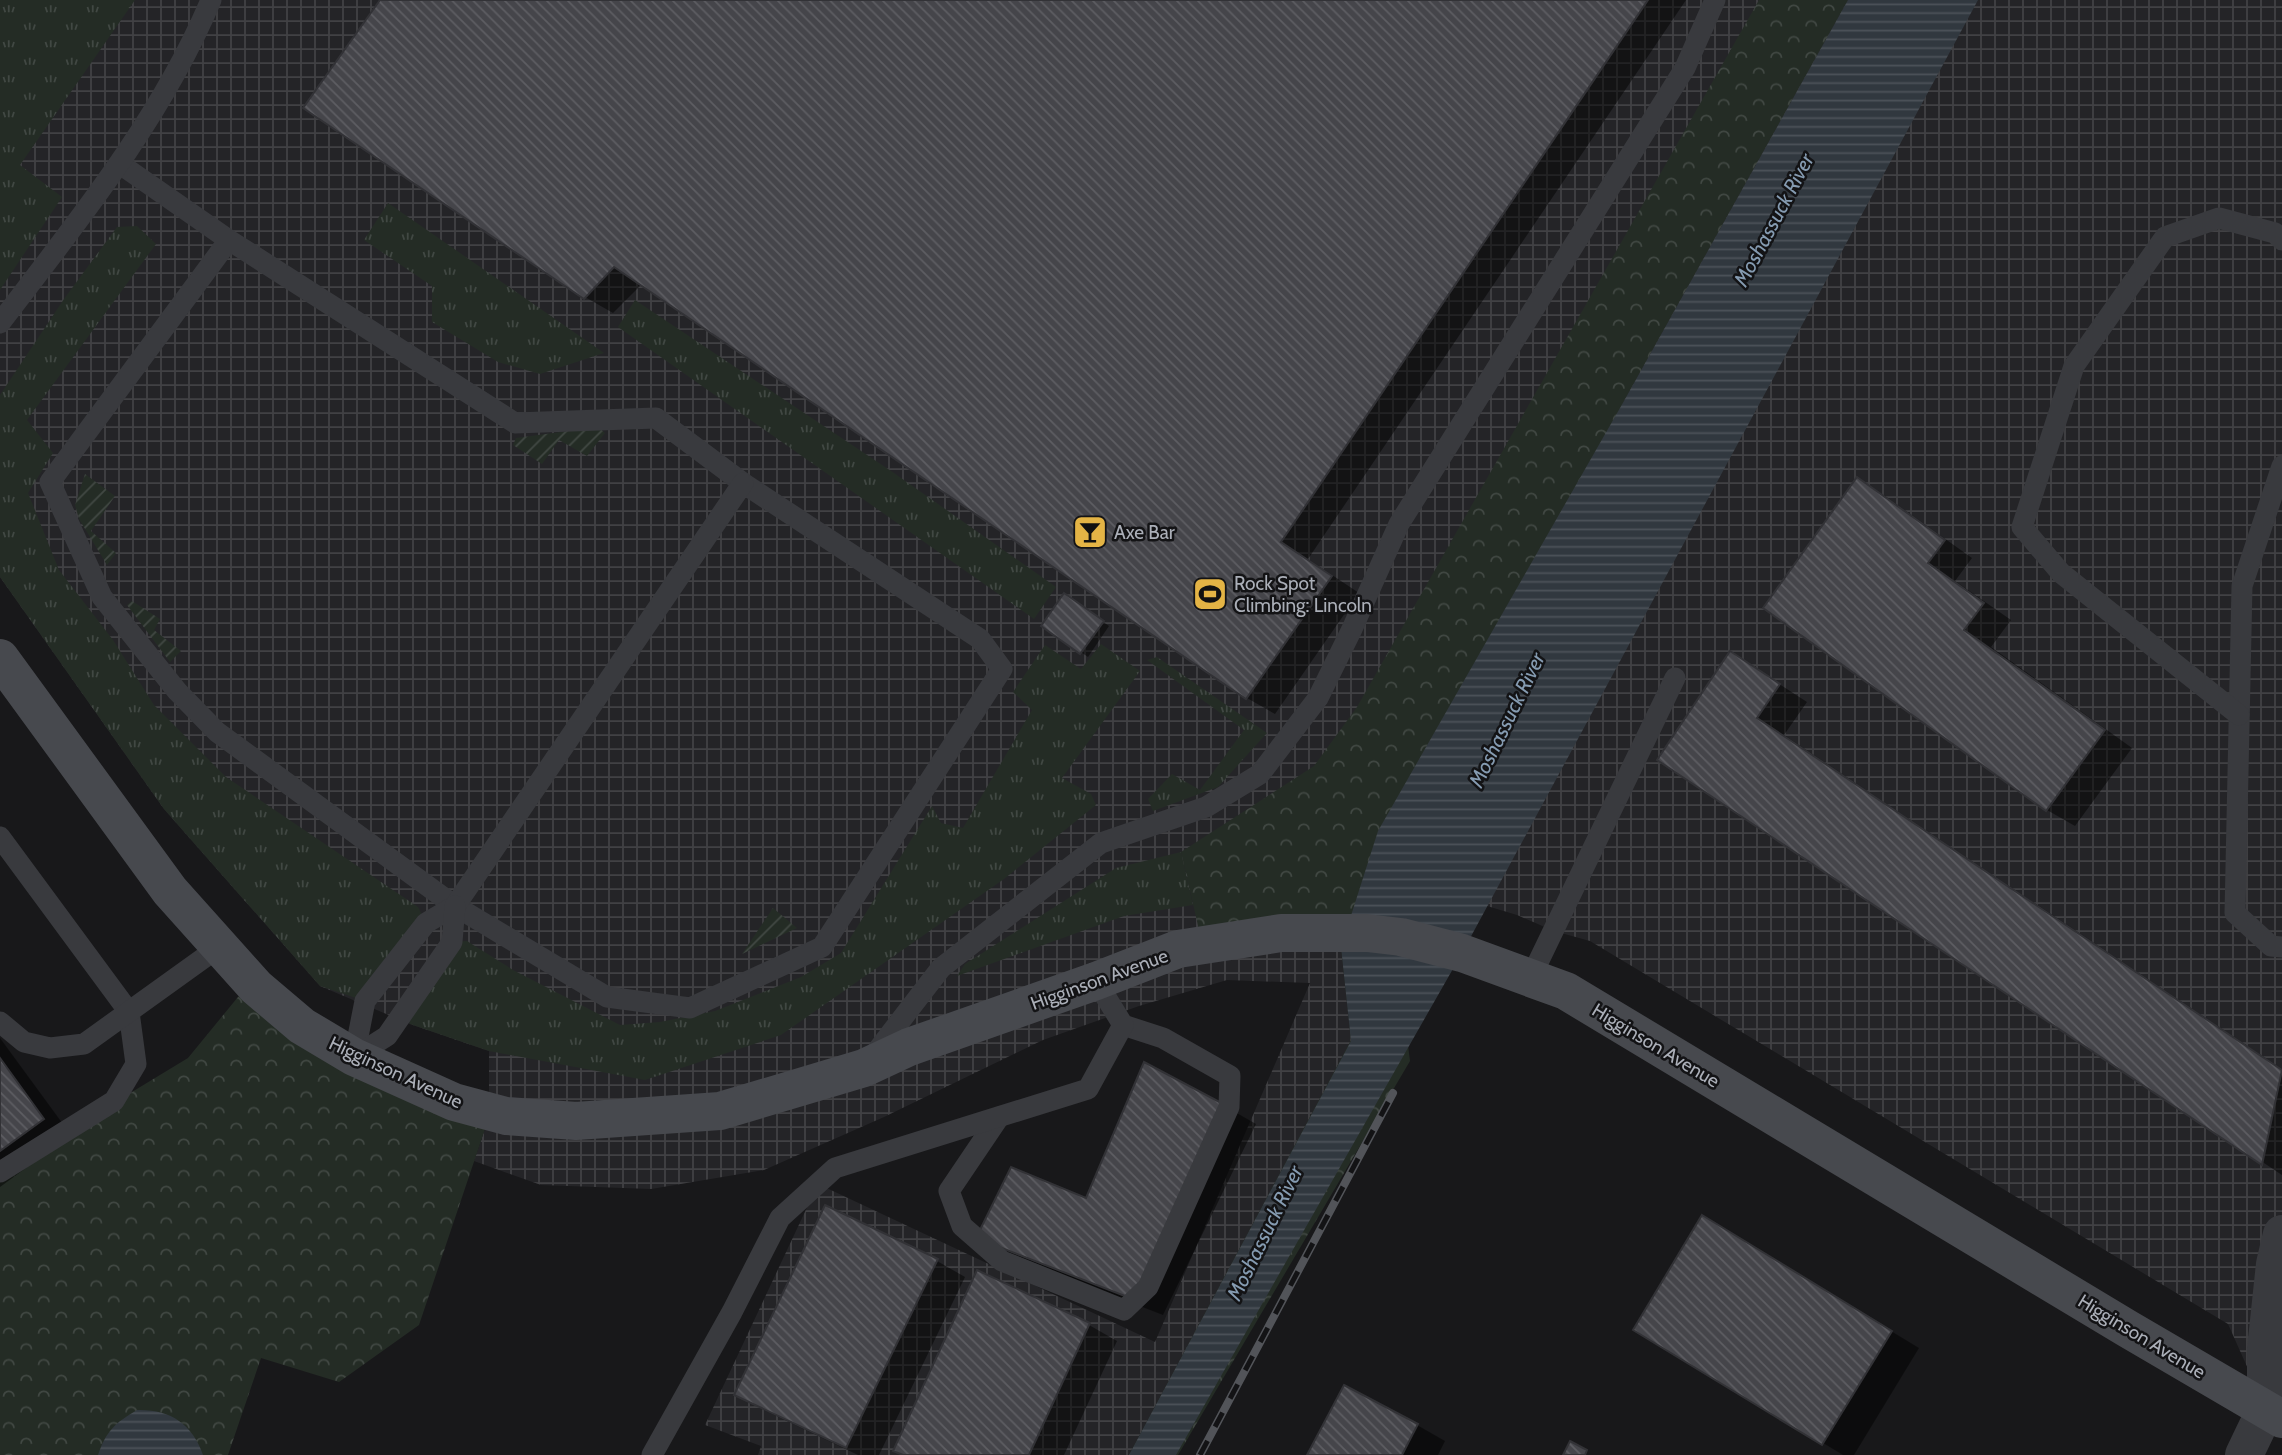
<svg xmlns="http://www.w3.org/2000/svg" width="2282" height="1455" viewBox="0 0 2282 1455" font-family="Cabin,sans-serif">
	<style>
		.industrial { fill: url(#industrial-grid) }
		.grass { fill: url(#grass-tufts) }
		.forest { fill: url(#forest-crowns) }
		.garden { fill: url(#garden-furrows) }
		.water { fill: url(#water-rules) }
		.shadow { fill: #0007 }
		.building { fill: url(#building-back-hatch); stroke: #323236; stroke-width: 2 }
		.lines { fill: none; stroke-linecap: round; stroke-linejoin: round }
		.lane { stroke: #393a3e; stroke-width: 21 }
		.street { stroke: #393a3e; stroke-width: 38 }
		.secondary { stroke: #47494e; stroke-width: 38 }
		.rail-casing { stroke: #525459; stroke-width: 8 }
		.rail { stroke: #131315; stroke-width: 5; stroke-dasharray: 16; stroke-linecap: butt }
		.labels { text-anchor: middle; stroke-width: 5; stroke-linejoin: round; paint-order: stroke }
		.poi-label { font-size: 19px; fill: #abafb8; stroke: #131315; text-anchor: start }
		.street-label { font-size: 19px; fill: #abafb8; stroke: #131315 }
		.water-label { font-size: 21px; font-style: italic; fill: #859bb1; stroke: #131315 }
	</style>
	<defs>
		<pattern id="industrial-grid" width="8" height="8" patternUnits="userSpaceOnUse" patternTransform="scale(1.75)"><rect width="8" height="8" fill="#242427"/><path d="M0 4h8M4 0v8" fill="none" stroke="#414144"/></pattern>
		<pattern id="grass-tufts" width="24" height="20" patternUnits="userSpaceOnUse" patternTransform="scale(1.75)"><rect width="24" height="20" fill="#242c25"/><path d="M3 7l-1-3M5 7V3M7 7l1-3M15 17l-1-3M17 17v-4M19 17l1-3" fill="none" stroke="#414843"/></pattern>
		<pattern id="forest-crowns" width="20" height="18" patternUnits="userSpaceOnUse" patternTransform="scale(1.75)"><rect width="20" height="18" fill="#242c25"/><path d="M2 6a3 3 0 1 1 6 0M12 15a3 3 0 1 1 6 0" fill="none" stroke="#414843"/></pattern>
		<pattern id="garden-furrows" width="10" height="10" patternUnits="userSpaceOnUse" patternTransform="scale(1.75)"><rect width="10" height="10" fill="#242c25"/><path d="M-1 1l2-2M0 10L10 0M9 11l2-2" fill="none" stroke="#414843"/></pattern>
		<pattern id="water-rules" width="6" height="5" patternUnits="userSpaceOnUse" patternTransform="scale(1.75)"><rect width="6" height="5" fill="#31383f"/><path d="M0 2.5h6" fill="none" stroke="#4c5259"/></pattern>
		<pattern id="building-back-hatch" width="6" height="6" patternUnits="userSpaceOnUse" patternTransform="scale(1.75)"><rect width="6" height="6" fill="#45454a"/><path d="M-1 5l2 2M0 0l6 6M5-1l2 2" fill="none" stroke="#5d5d62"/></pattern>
	</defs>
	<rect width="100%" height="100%" fill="#18181a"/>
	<path class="industrial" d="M0,0H2282V1234L2266,1409L2228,1324L1590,941L1554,931L1517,915L1464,899L1341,947L1351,1041L1129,1455H758L761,1446L705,1425L818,1184L1155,1342L1310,983L1227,980L1139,1006L1043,1040L884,1117L764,1170L651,1189L541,1185L474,1161L489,1117V1051L410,1024L320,986L164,809L0,577Z"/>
	<g class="grass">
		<path d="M0,0H135L20,165L62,197L0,290Z"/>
		<path d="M388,203L594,346L604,353L540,374L498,362L432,322V286L364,240Z"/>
		<path d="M137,226L156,244L27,420L53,453L28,493L59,570L113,640L154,705L226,777L418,907L426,923L365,1001L320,986L164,809L0,577V395L64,299L117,227Z"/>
		<path d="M635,300L894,473L1056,587L1034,619L618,327Z"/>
		<path d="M1101,644L1140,671L1062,778L1091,794L1096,805L1004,879L781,1035L645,1080L489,1051L410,1024L405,1010L452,942L467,941L513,970L620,1025L660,1022L715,1011L801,977L841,953L932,806L941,823L963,828L1032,710L1013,692L1045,645L1081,669Z"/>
		<path d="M1157,657L1267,733L1218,787L1153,811L1148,799L1172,774L1200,790L1244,730L1147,660Z"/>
		<path d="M1181,852L1193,905L1124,916L957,976L965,964L1116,868Z"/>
	</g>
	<g class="forest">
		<path d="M1759,0H1848L1624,401L1395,943L1410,1061L1178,1455H1129L1351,1040L1341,947H1203L1181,852L1314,766L1357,707Z"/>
		<path d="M247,986L489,1117L419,1325L339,1382L261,1358L228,1455H0V1172L188,1058Z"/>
	</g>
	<g class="garden">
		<path d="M598,427L605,433L587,456L559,440L542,464L513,445L516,438Z"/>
		<path d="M85,474L115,496L91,531L116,553L107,565L79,519L75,505Z"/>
		<path d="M132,601L160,619L154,630L181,651L170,662L127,605Z"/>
		<path d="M773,908L797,928L742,954Z"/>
	</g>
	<g class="water">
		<path d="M1848,0H1978L1462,953L1176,1455H1129L1351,1041L1341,947L1378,831L1624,401Z"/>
		<path d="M137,1410C169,1409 192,1423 203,1455H98C106,1431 115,1423 137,1410Z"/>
	</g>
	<g class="shadow">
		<path d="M382,0H1686L1308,559L1359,593L1275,714L1247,698L642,284L613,313L585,297Z"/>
		<path d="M1857,479L1885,496L1972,558L1955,581L2011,620L1991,647L2132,748L2075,826L2047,810L1766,607Z"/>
		<path d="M1071,599L1109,626L1088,657L1043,626Z"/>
		<path d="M1731,653L1807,702L1784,735L2282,1069V1175L1660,760Z"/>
		<path d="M0,1038L71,1135L0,1187Z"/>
		<path d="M1228,1108L1256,1124L1163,1315L1006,1254L979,1238L1087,1200Z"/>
		<path d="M1731,1234L1919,1348L1854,1455H1843L1635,1329Z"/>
		<path d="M937,1261L965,1277L879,1455H858L764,1410L736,1394Z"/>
		<path d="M1089,1325L1117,1341L1064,1455H905Z"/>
		<path d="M1417,1425L1445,1441L1438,1455H1309Z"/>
	</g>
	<g class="building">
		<path d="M380,0H1648L1281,542L1332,576L1246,699L614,267L584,299L303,108Z"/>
		<path d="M1857,477L1945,540L1928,563L1984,603L1964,630L2105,730L2046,811L1763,608Z"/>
		<path d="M1064,593L1104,621L1080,654L1041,626Z"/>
		<path d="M1730,651L1780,684L1757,718L2282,1070L2262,1165L1657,760Z"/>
		<path d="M0,1058L44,1119L0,1151Z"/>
		<path d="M1144,1062L1229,1107L1135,1300L976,1238L1011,1167L1086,1198Z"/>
		<path d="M825,1205L938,1259L846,1448L734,1395Z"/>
		<path d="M1702,1215L1892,1331L1822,1445L1633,1330Z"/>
		<path d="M977,1270L1090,1323L1029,1455H903L893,1451Z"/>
		<path d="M1344,1385L1418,1424L1402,1455H1307Z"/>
		<path d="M1570,1441L1587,1450L1585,1455H1563Z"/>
	</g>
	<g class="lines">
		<g class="lane">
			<path d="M120,164L229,240L515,423L656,418L743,483L980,639L1002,669L822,947L690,1008L607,997L455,906L217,732L177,691L102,597L50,482L229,240"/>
			<path d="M0,323C78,221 161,119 211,0"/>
			<path d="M2282,466L2242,586L2235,913L2271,946L2282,947"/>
			<path d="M2239,715L2061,573L2022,527L2074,366L2165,237L2219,218L2275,233L2282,240"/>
			<path d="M0,837L129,1012L136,1064L114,1101L0,1172"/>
			<path d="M1531,977L1675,678"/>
			<path d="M0,1022L24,1042L50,1048L84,1044L219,947"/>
			<path d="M874,1055L941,968L1101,843L1206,807L1260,774L1318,698L1352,629L1399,524L1685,68L1715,0"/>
			<path d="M354,1057L365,1001L426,923L455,906L743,483"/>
			<path d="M354,1057L387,1036L452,942L455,906"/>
			<path d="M999,1117L949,1191L962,1226L1002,1261L1124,1310L1148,1287L1229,1107L1230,1076L1163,1038L1123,1025"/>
			<path d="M652,1455L732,1312L780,1218L835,1168L1088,1089L1123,1025L1096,981"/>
		</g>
		<path class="street" d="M2244,1455L2266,1409V1349L2275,1264L2282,1234"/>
		<path class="secondary" d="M0,658L170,891L256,987L302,1026L354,1057L454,1102L506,1116L576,1121L720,1111L864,1068L909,1047L1096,981L1178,949L1281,933H1367L1401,937L1462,953L1566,991L2128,1329L2282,1419"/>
		<g class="rail-casing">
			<path id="rail" d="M1200,1455L1393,1093"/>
		</g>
		<use href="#rail" class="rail"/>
	</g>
	<defs>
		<g id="bar-square" transform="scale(1.75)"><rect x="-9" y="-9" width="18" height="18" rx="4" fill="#e4b445" stroke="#131315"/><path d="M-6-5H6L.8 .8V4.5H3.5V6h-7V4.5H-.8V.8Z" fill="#111"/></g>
		<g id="stadium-square" transform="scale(1.75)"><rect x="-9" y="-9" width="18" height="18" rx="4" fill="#e4b445" stroke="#131315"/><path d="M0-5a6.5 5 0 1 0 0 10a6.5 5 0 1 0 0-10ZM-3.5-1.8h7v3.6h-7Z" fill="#111"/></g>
	</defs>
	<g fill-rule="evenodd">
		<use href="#bar-square" x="1090" y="532"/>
		<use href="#stadium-square" x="1210" y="594"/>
	</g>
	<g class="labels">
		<g class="poi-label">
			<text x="1114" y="539">Axe Bar</text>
			<text x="1234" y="590">Rock Spot<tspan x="1234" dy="22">Climbing: Lincoln</tspan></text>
		</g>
		<g class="street-label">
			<text transform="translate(1099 979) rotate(-20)" y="7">Higginson Avenue</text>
			<text transform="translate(1656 1045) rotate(31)" y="7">Higginson Avenue</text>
			<text transform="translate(396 1072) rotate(25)" y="7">Higginson Avenue</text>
			<text transform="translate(2142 1336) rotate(31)" y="7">Higginson Avenue</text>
		</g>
		<g class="water-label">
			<text transform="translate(1774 220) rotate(-62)" y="7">Moshassuck River</text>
			<text transform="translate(1507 720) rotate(-64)" y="7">Moshassuck River</text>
			<text transform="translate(1265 1233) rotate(-64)" y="7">Moshassuck River</text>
		</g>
	</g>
</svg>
